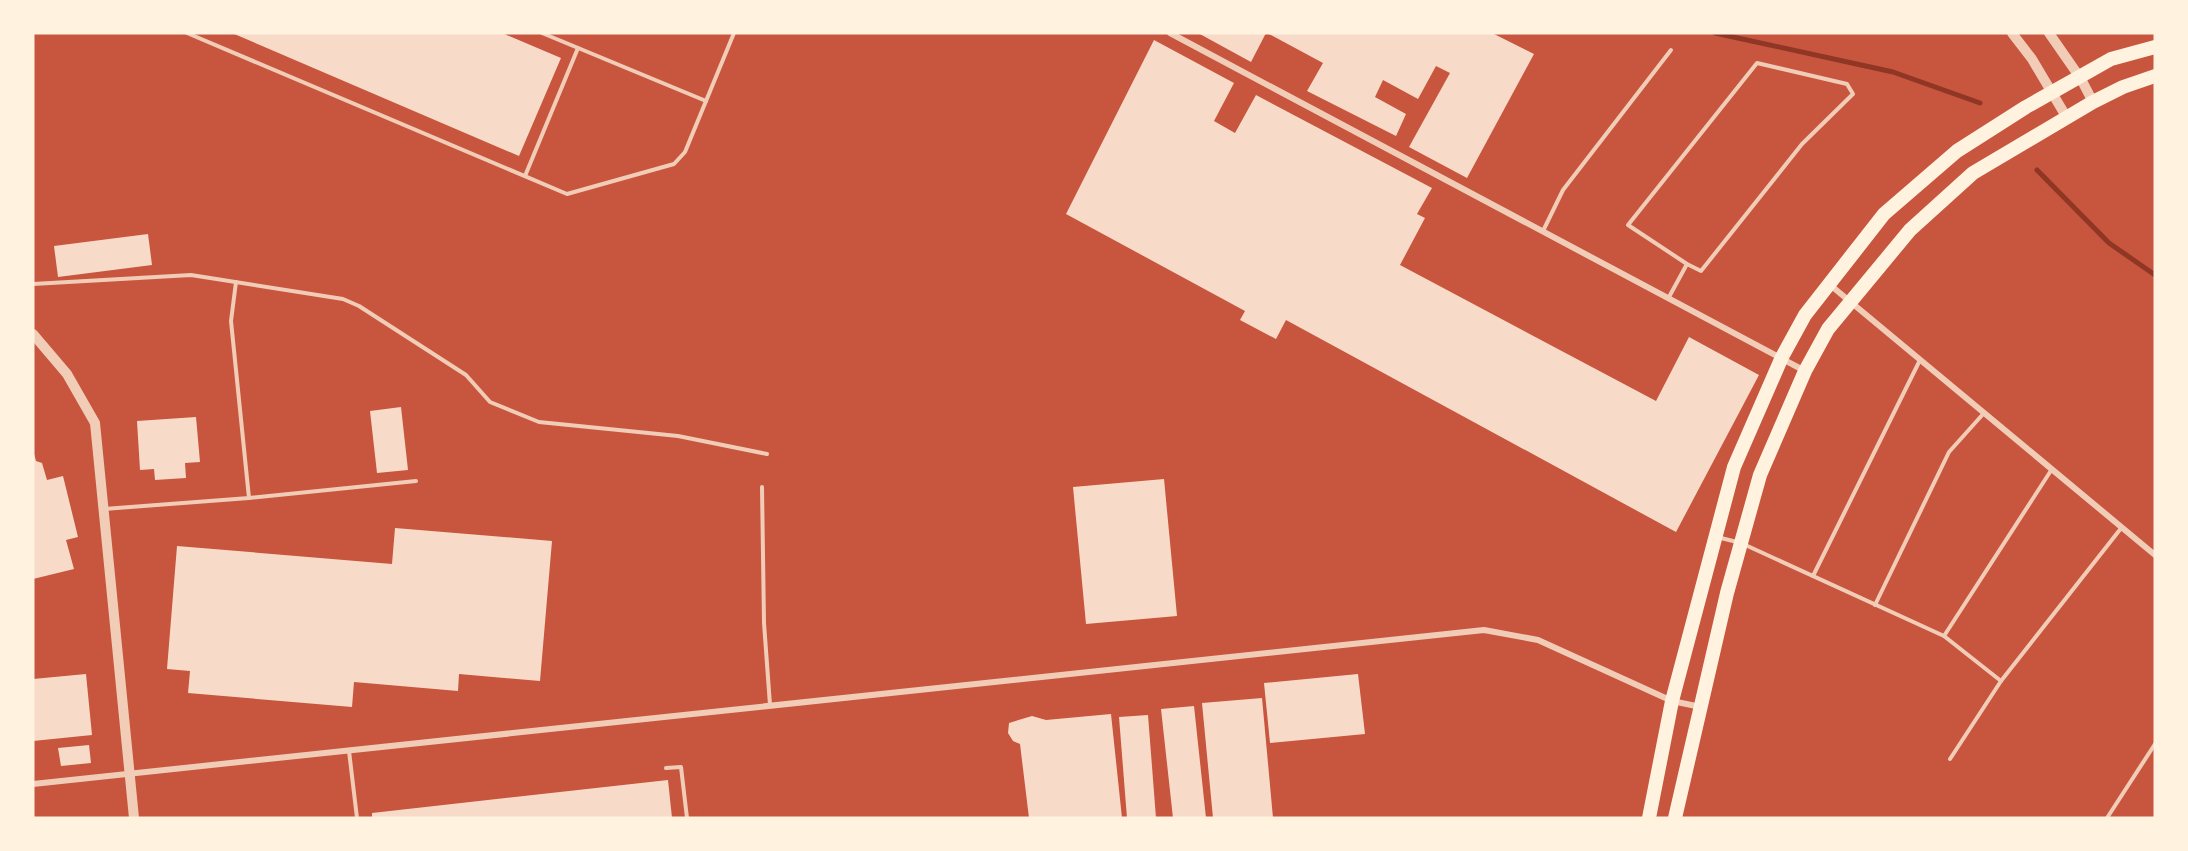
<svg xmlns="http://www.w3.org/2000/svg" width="2188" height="851" viewBox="0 0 2188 851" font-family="Cabin,sans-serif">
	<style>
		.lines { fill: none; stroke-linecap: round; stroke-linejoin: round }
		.stream { stroke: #8f3625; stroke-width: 5 }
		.building { fill: #f7dbc8 }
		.service { stroke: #f1ccb7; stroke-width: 4 }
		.minor { stroke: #f1ccb7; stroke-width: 6 }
		.tertiary { stroke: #f1ccb7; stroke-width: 10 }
		.primary { stroke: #fff3e0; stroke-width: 14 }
	</style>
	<rect width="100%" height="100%" fill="#c8553d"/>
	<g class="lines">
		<g class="stream">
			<path d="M1715,33L1893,72L1980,103"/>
			<path d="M2037,170L2109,243L2155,275"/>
		</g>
	</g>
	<g class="building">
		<path d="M232,33H502L561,58L519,156Z"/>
		<path d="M1198,33H1266L1251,62Z"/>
		<path d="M1267,33H1492L1534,54L1467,178L1409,147L1450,73L1436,66L1418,99L1383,80L1375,97L1406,114L1396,136L1307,91L1323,63Z"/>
		<path d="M1154,40L1234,83L1214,121L1235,133L1256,95L1432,188L1417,214L1425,218L1400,265L1656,401L1689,337L1759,375L1676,532L1286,320L1276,339L1240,320L1245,311L1066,214Z"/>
		<path d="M148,234L152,265L58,277L54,246Z"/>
		<path d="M401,407L408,470L377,473L370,411Z"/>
		<path d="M196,417L200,462L185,463L186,478L155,480L154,469L140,470L137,421Z"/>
		<path d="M33,450L36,461L42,463L47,480L63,476L78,537L66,540L74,569L33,579Z"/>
		<path d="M1164,479L1177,616L1086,624L1073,487Z"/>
		<path d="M395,528L552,541L540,681L459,674L458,691L354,682L352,707L188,693L190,671L167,669L177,546L392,564Z"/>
		<path d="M86,674L92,735L33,741V679Z"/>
		<path d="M1358,674L1365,734L1270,743L1264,683Z"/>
		<path d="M1262,698L1273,818H1213L1202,703Z"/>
		<path d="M1194,706L1206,818H1173L1161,709Z"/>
		<path d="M1111,714L1122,818H1029L1020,744L1013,741L1008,733L1009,723L1032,716L1046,720Z"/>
		<path d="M1148,715L1156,818H1127L1119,717Z"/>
		<path d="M89,745L91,763L61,766L58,748Z"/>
		<path d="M668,780L672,818H372V813Z"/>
	</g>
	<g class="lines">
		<g class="service">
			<path d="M187,33L567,194L674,164L685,152L734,33"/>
			<path d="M542,33L706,101"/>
			<path d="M525,176L578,48"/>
			<path d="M1543,231L1563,190L1671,50"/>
			<path d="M33,284L191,275L343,299L359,306L466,375L490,402L539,422L678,436L767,454"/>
			<path d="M1669,297L1687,264L1701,271L1802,144L1853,94L1847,84L1757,63L1628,225L1687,264"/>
			<path d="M762,487L764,623L770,705"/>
			<path d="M249,498L416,481"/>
			<path d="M104,509L249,498L231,321L236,282"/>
			<path d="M1717,537L1741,543L1944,636L2052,469"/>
			<path d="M1813,576L1920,360"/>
			<path d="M1875,605L1949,452L1984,413"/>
			<path d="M1944,636L2001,681"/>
			<path d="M349,751L357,818"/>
			<path d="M1950,759L2001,681L2122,527"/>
			<path d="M666,768L681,767L687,818"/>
			<path d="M2107,818L2155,744"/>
		</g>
		<g class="minor">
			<path d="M1170,33L1805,371"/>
			<path d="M1829,284L2155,555"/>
			<path d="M33,784L1484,630L1538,640L1672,701L1701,707"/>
		</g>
		<g class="tertiary">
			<path d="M2012,33L2032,59L2067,118"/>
			<path d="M2049,33L2081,79L2093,102"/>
			<path d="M33,334L67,374L95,423L134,818"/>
		</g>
		<g class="primary">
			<path d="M1649,818L1672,701L1734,467L1782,357L1805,315L1884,214L1957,151L2026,107L2111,59L2155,47"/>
			<path d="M1675,818L1727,593L1760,475L1805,371L1828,329L1910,230L1973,173L2093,102L2123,87L2155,76"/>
		</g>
	</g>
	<rect width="2188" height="851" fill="none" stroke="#fff3e0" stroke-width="69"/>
</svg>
